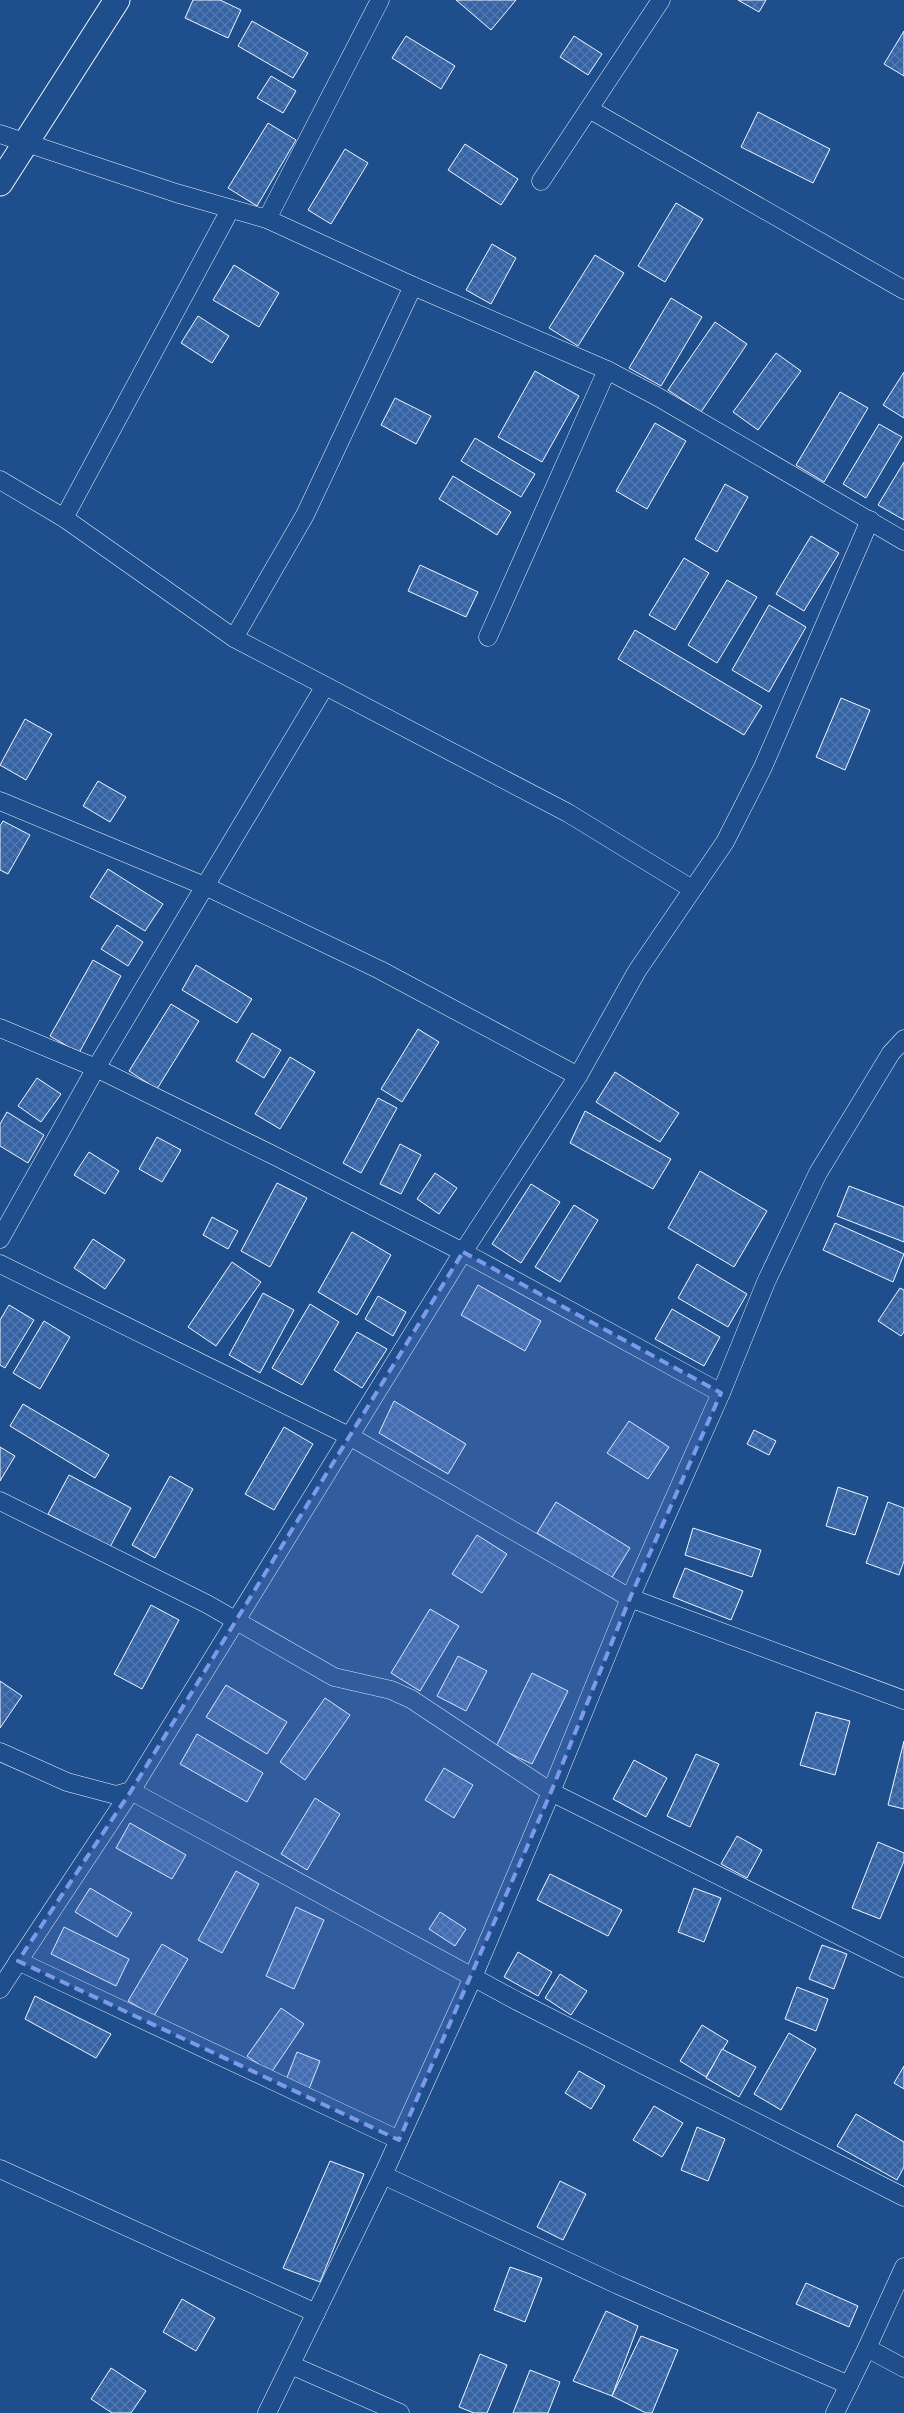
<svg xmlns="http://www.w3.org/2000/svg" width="904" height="2413" viewBox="0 0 904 2413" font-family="Poppins,sans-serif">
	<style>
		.building { fill: url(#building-cross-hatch); stroke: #f2f6ff }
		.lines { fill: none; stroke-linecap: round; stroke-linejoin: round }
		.street-casing { stroke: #f2f6ff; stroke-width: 19 }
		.secondary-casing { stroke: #f2f6ff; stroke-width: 27 }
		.street { stroke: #1f4e8c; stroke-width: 18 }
		.secondary { stroke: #1f4e8c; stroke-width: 25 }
		.marked { fill: #7d9aea; fill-opacity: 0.2; stroke: #7d9aea; stroke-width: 4; stroke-dasharray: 10 6; stroke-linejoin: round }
	</style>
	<defs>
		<pattern id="building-cross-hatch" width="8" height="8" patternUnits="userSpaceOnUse" patternTransform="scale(1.25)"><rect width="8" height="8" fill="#3563a3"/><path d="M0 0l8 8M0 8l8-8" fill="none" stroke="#537ab1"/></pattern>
	</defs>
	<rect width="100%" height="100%" fill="#1f4e8c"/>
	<g class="building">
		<path d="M193,0H220L241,10L228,38L185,18Z"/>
		<path d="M456,0H516L491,30Z"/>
		<path d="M738,0H766L759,12Z"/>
		<path d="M252,21L308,53L293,78L238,46Z"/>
		<path d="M904,31V76L884,64Z"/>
		<path d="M406,36L455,66L441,89L392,58Z"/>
		<path d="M574,36L602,54L588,75L560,57Z"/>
		<path d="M271,76L296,91L283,113L257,98Z"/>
		<path d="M758,112L830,149L813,183L741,147Z"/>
		<path d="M268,123L296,140L257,206L228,188Z"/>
		<path d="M465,144L518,179L501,205L448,170Z"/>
		<path d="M345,149L368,163L331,224L308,210Z"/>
		<path d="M676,203L703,219L665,282L638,266Z"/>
		<path d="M492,244L516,258L491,304L466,290Z"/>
		<path d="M595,255L624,273L578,346L549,328Z"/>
		<path d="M234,265L279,293L259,327L213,300Z"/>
		<path d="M671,298L702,317L661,386L629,368Z"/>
		<path d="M198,316L229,336L212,363L181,343Z"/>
		<path d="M715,322L747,344L701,412L668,390Z"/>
		<path d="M776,353L801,371L758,430L733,412Z"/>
		<path d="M535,371L579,396L542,462L498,437Z"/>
		<path d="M904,372V418L883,405Z"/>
		<path d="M840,392L868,408L824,482L796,465Z"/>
		<path d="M395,398L431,416L416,444L381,425Z"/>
		<path d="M655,423L686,441L647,509L616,491Z"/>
		<path d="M879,424L902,437L866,498L843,484Z"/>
		<path d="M475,438L535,474L521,497L461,461Z"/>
		<path d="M904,462V520L878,505Z"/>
		<path d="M453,476L511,512L497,535L439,499Z"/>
		<path d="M725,484L748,497L717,552L695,539Z"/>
		<path d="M811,536L839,553L804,611L776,594Z"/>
		<path d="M684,558L709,573L675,630L649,615Z"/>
		<path d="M420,565L478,592L466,617L408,591Z"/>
		<path d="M727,580L757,597L717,663L688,645Z"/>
		<path d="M769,605L806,627L769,692L732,670Z"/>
		<path d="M635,630L762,706L744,735L618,659Z"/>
		<path d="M841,698L870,710L845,770L816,757Z"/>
		<path d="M25,719L52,734L26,780L0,765Z"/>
		<path d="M98,781L126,797L110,822L83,806Z"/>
		<path d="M3,821L30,835L8,874L0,870V826Z"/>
		<path d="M108,869L163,904L145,931L90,897Z"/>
		<path d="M117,925L143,942L128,966L101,949Z"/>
		<path d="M93,960L121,976L79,1053L50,1036Z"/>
		<path d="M196,965L252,999L237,1023L182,990Z"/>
		<path d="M171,1004L199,1021L157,1089L129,1071Z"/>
		<path d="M418,1029L439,1042L402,1102L381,1089Z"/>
		<path d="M252,1033L281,1050L264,1078L236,1061Z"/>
		<path d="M290,1057L315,1072L280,1129L255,1114Z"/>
		<path d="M615,1072L679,1113L660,1142L596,1102Z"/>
		<path d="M37,1078L61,1094L41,1122L18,1106Z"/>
		<path d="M378,1098L397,1108L361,1173L343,1163Z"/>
		<path d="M585,1111L671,1159L653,1189L570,1143Z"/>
		<path d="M7,1112L44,1135L28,1163L0,1146V1124Z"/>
		<path d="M157,1137L181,1150L162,1182L139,1169Z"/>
		<path d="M400,1144L421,1155L401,1194L380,1184Z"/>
		<path d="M89,1152L119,1171L105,1194L74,1175Z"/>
		<path d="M700,1171L767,1211L734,1267L668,1228Z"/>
		<path d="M435,1173L457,1188L439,1214L417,1199Z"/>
		<path d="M277,1183L307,1198L270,1267L241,1251Z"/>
		<path d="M531,1184L560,1202L521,1263L492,1244Z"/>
		<path d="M849,1186L904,1207V1242L837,1216Z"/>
		<path d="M574,1205L598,1220L560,1282L535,1267Z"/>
		<path d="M212,1217L238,1231L228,1249L203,1235Z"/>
		<path d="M835,1223L904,1254L893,1282L823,1250Z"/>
		<path d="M352,1232L391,1255L357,1315L318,1292Z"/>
		<path d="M93,1239L125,1260L105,1289L74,1268Z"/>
		<path d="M232,1262L261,1282L216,1346L188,1327Z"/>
		<path d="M697,1264L747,1294L728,1327L678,1298Z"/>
		<path d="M478,1285L541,1321L525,1351L461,1315Z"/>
		<path d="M900,1288L904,1290V1332L901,1336L878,1321Z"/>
		<path d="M263,1293L294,1310L260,1373L229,1355Z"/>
		<path d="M378,1296L406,1312L393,1336L365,1319Z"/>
		<path d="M310,1304L339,1322L302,1385L272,1368Z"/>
		<path d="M9,1305L34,1320L5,1368L0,1365V1320Z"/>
		<path d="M672,1309L720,1337L704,1366L655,1339Z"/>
		<path d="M44,1321L70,1337L40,1389L13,1373Z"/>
		<path d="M357,1332L387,1349L362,1388L334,1370Z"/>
		<path d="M394,1401L466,1444L448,1474L379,1433Z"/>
		<path d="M23,1404L109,1455L95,1478L10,1426Z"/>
		<path d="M629,1421L669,1447L648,1479L607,1453Z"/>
		<path d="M284,1427L313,1444L274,1510L245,1494Z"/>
		<path d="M754,1430L776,1441L769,1455L747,1444Z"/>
		<path d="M0,1447L15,1456L0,1481Z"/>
		<path d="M69,1475L131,1508L110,1547L48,1514Z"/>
		<path d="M170,1476L193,1489L155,1558L132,1545Z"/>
		<path d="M838,1487L868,1497L855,1535L826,1526Z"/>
		<path d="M556,1502L630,1548L611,1579L537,1533Z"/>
		<path d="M888,1502L904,1508V1561L899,1575L866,1563Z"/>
		<path d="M693,1528L761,1550L752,1577L685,1555Z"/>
		<path d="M477,1535L507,1554L482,1593L452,1574Z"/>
		<path d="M685,1568L743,1591L731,1620L673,1597Z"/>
		<path d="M151,1605L179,1620L142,1689L114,1674Z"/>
		<path d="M430,1609L459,1626L420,1691L391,1673Z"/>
		<path d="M458,1656L487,1671L466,1711L437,1696Z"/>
		<path d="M532,1673L568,1691L532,1764L496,1747Z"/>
		<path d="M0,1681L22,1696L0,1728Z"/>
		<path d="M226,1685L287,1722L267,1754L206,1717Z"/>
		<path d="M325,1698L350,1715L305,1780L280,1762Z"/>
		<path d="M816,1712L850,1721L835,1775L800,1765Z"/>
		<path d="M197,1734L263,1773L247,1802L180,1764Z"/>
		<path d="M904,1741V1809L888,1805Z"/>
		<path d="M696,1754L719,1764L690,1827L667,1816Z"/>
		<path d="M634,1760L667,1778L646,1817L613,1799Z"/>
		<path d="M444,1768L473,1785L454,1818L425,1800Z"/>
		<path d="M315,1798L340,1814L307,1870L281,1854Z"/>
		<path d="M130,1823L186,1855L172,1879L116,1848Z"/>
		<path d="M737,1836L762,1850L747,1878L721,1864Z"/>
		<path d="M878,1842L904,1853V1861L880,1919L852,1908Z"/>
		<path d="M236,1871L259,1884L222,1953L198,1940Z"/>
		<path d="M550,1874L622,1910L608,1936L537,1900Z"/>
		<path d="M90,1888L132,1913L117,1937L75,1912Z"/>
		<path d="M694,1888L721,1898L704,1942L678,1932Z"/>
		<path d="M296,1907L324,1920L294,1989L266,1976Z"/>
		<path d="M440,1912L466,1929L455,1946L429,1929Z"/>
		<path d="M64,1927L129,1959L116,1986L51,1954Z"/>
		<path d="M162,1944L188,1959L154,2016L128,2001Z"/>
		<path d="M822,1945L847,1954L834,1989L809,1979Z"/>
		<path d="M518,1952L552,1972L538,1996L504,1977Z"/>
		<path d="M560,1974L587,1991L571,2015L545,1998Z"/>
		<path d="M797,1987L828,1999L816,2031L785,2019Z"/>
		<path d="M35,1996L111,2034L96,2058L25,2019Z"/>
		<path d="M281,2008L304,2024L271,2073L247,2056Z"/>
		<path d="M702,2025L728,2041L706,2077L680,2061Z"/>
		<path d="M789,2033L816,2049L781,2110L754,2094Z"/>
		<path d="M722,2049L756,2067L739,2097L706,2078Z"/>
		<path d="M297,2052L320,2061L309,2089L286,2080Z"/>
		<path d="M904,2066V2089L894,2083Z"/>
		<path d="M579,2071L605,2086L591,2109L565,2093Z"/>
		<path d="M654,2106L683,2123L662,2157L633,2140Z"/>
		<path d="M856,2114L904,2142V2167L897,2180L837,2146Z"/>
		<path d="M697,2127L725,2139L708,2181L681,2170Z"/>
		<path d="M330,2161L364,2174L320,2282L283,2268Z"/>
		<path d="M560,2181L586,2194L563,2240L537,2227Z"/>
		<path d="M510,2267L542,2278L525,2322L494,2310Z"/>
		<path d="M806,2283L858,2306L849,2327L796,2304Z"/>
		<path d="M182,2299L215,2318L196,2351L163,2332Z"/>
		<path d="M606,2311L638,2326L612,2396L573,2381Z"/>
		<path d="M641,2336L678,2350L652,2413H646L612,2396Z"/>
		<path d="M480,2354L507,2365L487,2413H474L459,2407Z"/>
		<path d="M111,2368L146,2391L131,2413H112L91,2399Z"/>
		<path d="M530,2370L560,2382L548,2413H513Z"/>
	</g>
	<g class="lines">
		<g class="street-casing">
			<g id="street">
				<path d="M589,109L904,290"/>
				<path d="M0,134L176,193L267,219L413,286L607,370L658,397L904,541"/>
				<path d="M541,181L661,0"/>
				<path d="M267,219L380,0"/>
				<path d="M0,480L64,518L234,638L568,813L692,889"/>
				<path d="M64,518L230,210"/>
				<path d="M488,637L607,370"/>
				<path d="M234,638L305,515L413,286"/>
				<path d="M0,801L207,887L380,970L578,1076"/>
				<path d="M0,1028L96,1068L277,1157L463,1252L721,1393"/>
				<path d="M0,1239L96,1068L325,686"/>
				<path d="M0,1264L351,1437L630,1598L904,1700"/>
				<path d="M0,1501L207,1604L334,1677L391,1690L411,1699L551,1792L904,1968"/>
				<path d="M0,1752L67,1782L116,1795L131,1791L517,2001L904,2197"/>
				<path d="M18,1961L399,2140"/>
				<path d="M0,1989L131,1791L463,1252L578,1076L637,971L725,842L763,767L870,520"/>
				<path d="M0,2169L316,2313"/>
				<path d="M383,2175L618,2285L849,2385"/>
				<path d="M867,2348L904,2368"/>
				<path d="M291,2365L400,2413"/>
				<path d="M267,2413L383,2175L473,1977L551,1792L630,1598L721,1393L766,1282L818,1173L891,1053L904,1039"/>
				<path d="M835,2413L867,2348L904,2267"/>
			</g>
		</g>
		<g class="secondary-casing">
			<path id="secondary" d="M0,183L117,0"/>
		</g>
		<use href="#street" class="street"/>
		<use href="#secondary" class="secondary"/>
	</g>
	<path class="marked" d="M463,1252L721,1393L630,1598L551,1792L399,2140L18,1961L131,1791Z"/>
</svg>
